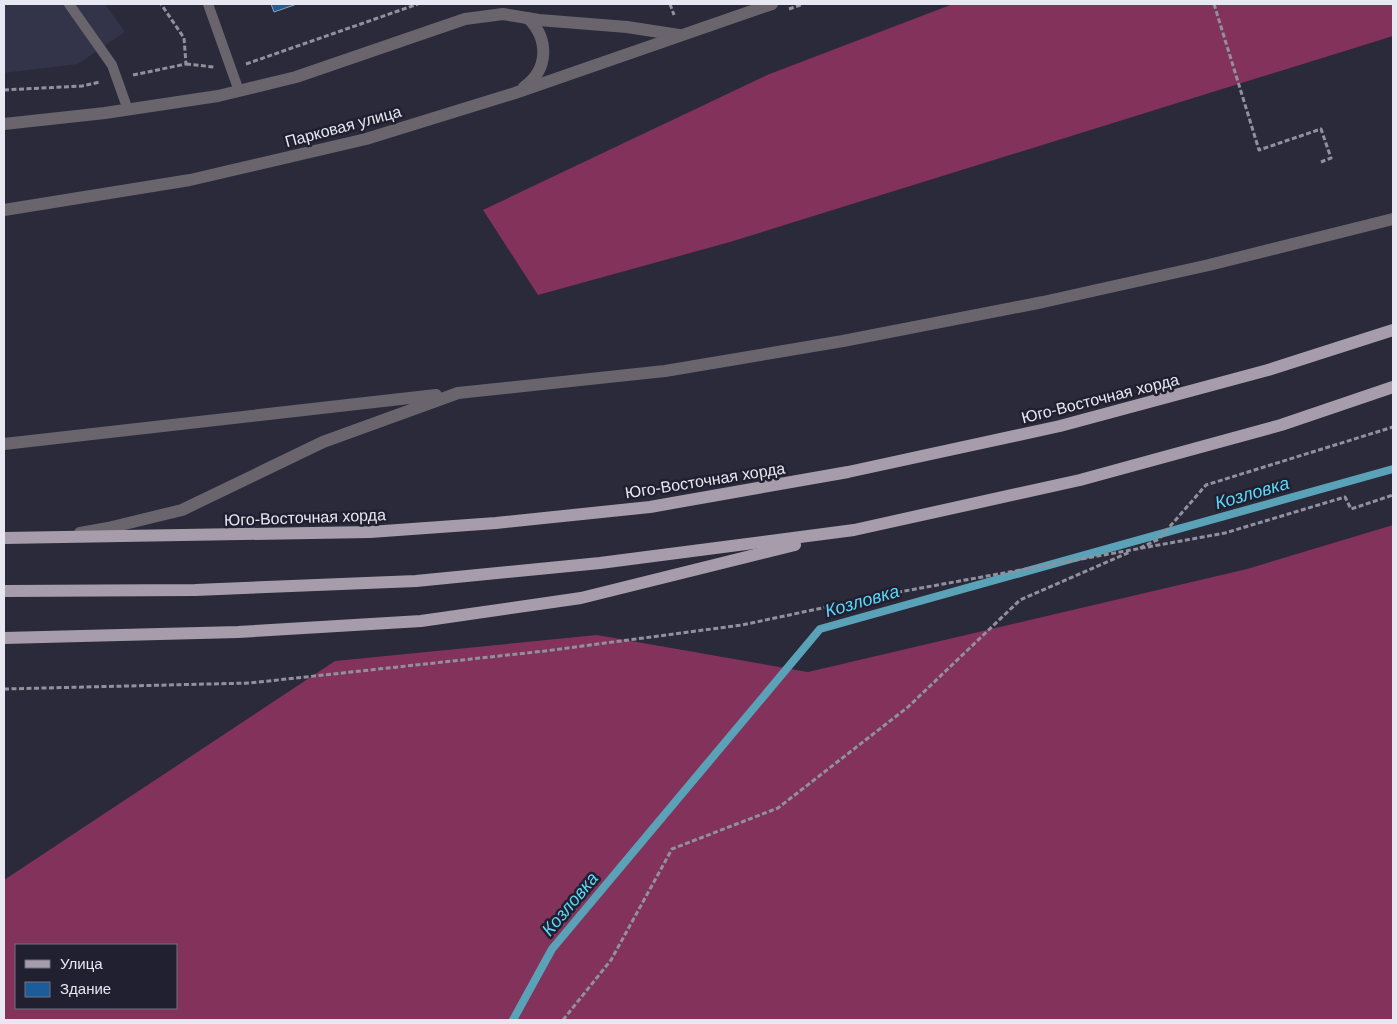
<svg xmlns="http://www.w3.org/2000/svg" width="1397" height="1024" viewBox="0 0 1397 1024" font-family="Arial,sans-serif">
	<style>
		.built { fill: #333349 }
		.forest { fill: #82325b; fill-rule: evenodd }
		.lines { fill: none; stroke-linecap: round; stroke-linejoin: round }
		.stream { stroke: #5aa2b7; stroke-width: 8 }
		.building { fill: #1d5c9a; stroke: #92a0b1 }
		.path { stroke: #91919e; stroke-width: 3; stroke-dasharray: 5 2.5; stroke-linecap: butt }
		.lane { stroke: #6a646c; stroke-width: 10 }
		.street { stroke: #6a646c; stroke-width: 12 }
		.primary { stroke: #a79cab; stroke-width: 12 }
		.labels { text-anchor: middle; stroke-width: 5; stroke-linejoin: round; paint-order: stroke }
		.street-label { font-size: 16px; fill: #e8e8f3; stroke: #212030 }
		.water-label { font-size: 18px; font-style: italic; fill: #5ad7f9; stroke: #212030 }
	</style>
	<rect width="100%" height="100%" fill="#2a2a3a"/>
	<path class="built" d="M4,4H105L125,32L78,64L4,73Z"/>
	<g class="forest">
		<path d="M953,4H1393V36L730,242L538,295L483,210L767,75Z"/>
		<path d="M1393,525V1020H4V880L335,661L597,635L808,672L1247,569ZM16,945H176V1008H16Z"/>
	</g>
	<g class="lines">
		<path class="stream" d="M513,1020L552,949L820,629L1393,469"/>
	</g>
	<path class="building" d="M271,4H297L274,12Z"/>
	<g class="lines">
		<g class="path">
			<path d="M670,4L674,15"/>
			<path d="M1214,4L1259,150L1321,129L1331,158L1321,162"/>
			<path d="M789,9L803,4"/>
			<path d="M186,64L214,67"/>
			<path d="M246,64L418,4"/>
			<path d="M133,75L186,64L184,38L161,4"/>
			<path d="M4,90L82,86L100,82"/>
			<path d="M1140,548L1159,539L1206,485L1393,427"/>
			<path d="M4,689L250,683L545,651L742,625L888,594L1225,533L1345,497L1351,509L1393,495"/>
			<path d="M563,1020L611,960L672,849L778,808L908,707L1020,600L1130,552"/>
		</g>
		<g class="lane">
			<path d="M69,4L112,65L128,110"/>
			<path d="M208,4L239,91"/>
		</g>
		<g class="street">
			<path d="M524,87C549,69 549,39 528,18"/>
			<path d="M4,124L105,113L218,96L296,77L465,19L503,14L539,20L627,27L679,35"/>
			<path d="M4,210L190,180L366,139L515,93L772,4"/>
			<path d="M4,444L436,395"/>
			<path d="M80,533L108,528L182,510L323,442L458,393L665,371L843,341L1043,302L1209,265L1393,219"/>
		</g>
		<g class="primary">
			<path d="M4,538L370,532L496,523L650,507L848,472L1060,426L1268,370L1393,330"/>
			<path d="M4,591L195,590L416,581L600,563L854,530L1080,480L1281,425L1393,387"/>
			<path d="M4,638L238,632L421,621L581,598L795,545"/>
		</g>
	</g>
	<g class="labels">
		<g class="street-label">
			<text transform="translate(343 126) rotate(-15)" y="6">Парковая улица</text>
			<text transform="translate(1100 398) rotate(-14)" y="6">Юго-Восточная хорда</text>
			<text transform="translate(705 480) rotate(-9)" y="6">Юго-Восточная хорда</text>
			<text transform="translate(305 517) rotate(-2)" y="6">Юго-Восточная хорда</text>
		</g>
		<g class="water-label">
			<text transform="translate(1252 493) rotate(-16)" y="6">Козловка</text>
			<text transform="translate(862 601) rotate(-16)" y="6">Козловка</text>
			<text transform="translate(570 904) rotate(-50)" y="6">Козловка</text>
		</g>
	</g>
	<rect width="1397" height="1024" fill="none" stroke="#e8e8f3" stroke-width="10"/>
	<rect x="15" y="944" width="162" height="65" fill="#212030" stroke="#71707e"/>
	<rect x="25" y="960" width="25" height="8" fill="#a79cab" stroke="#71707e"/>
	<text x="60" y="969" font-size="15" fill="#e8e8f3">Улица</text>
	<rect x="25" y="982" width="25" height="15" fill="#1d5c9a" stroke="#71707e"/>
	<text x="60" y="994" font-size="15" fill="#e8e8f3">Здание</text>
</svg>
